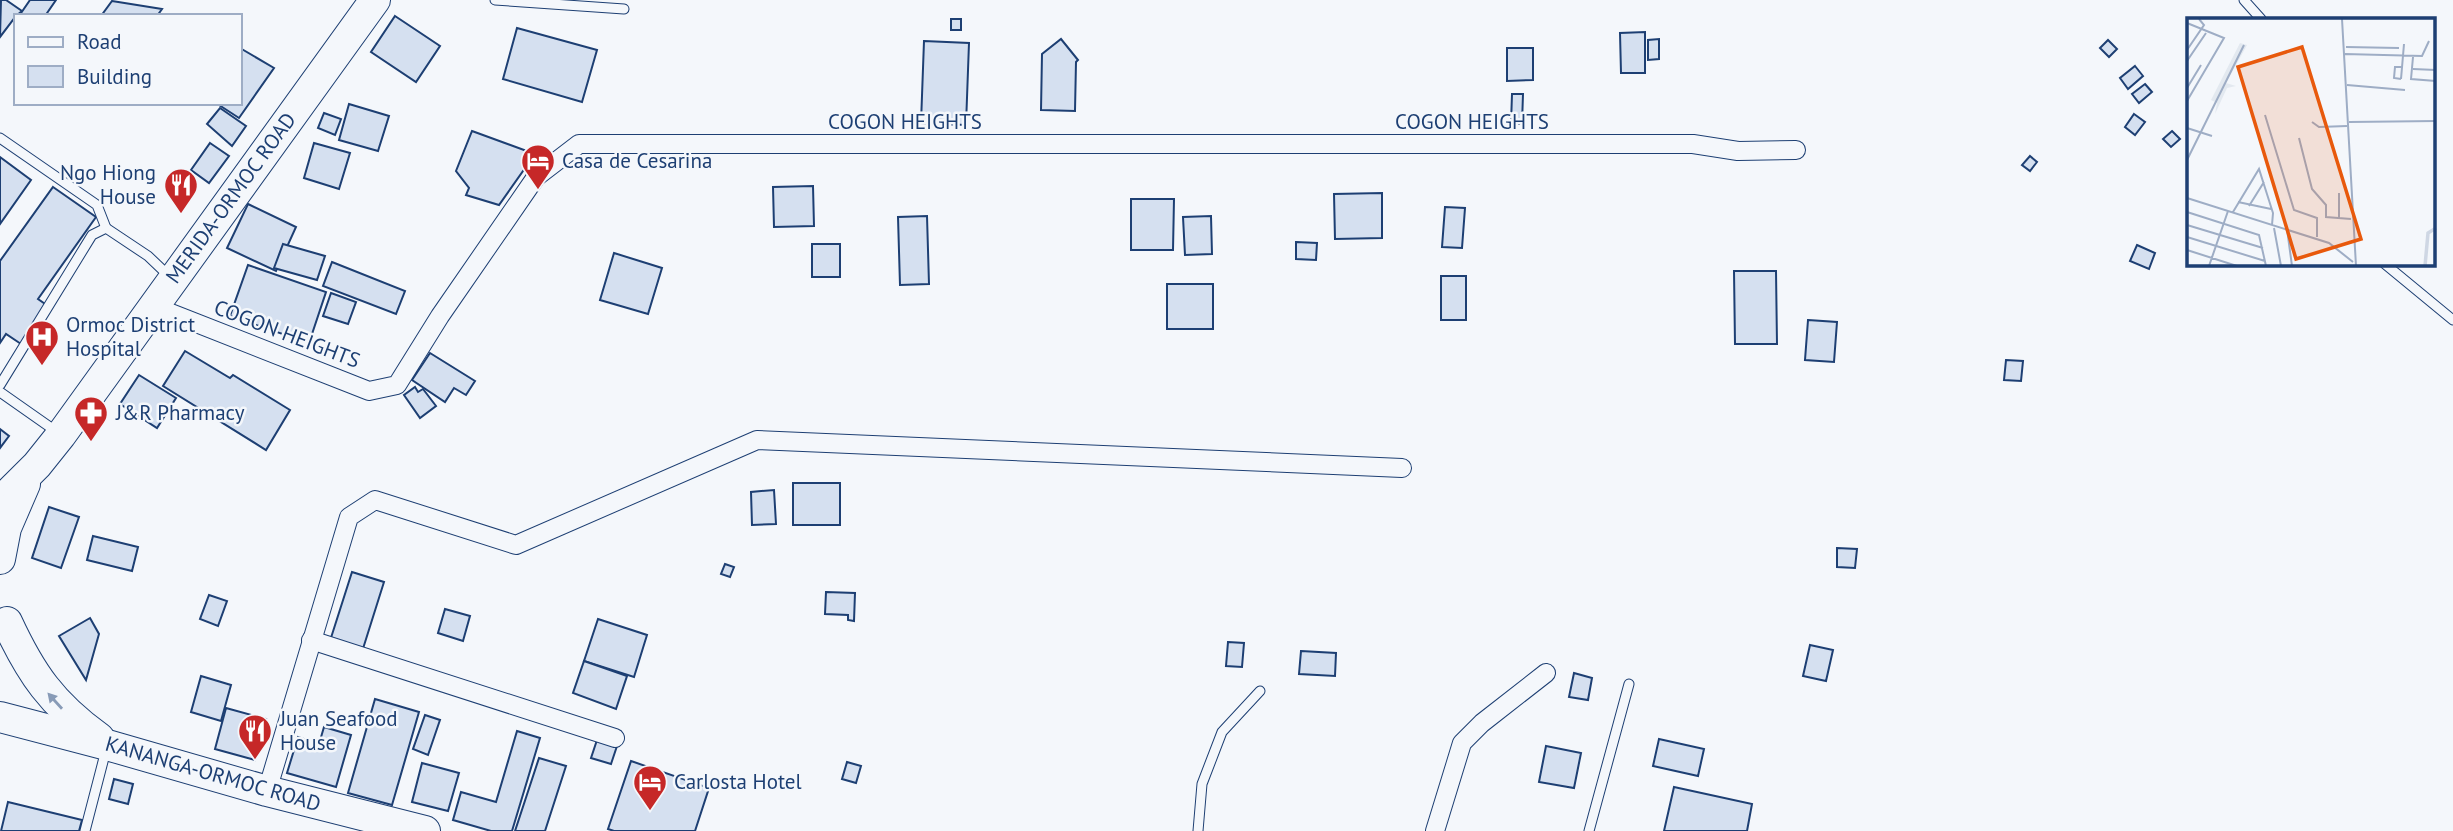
<svg xmlns="http://www.w3.org/2000/svg" width="2453" height="831" viewBox="0 0 2453 831" font-family="'PT Sans',sans-serif">
	<style>
		.building { fill: #d5e0f0; stroke: #1d3f73; stroke-width: 2 }
		.lines { fill: none; stroke-linecap: round; stroke-linejoin: round }
		.service-casing { stroke: #1d3f73; stroke-width: 11 }
		.minor-casing { stroke: #1d3f73; stroke-width: 20 }
		.trunk-casing { stroke: #1d3f73; stroke-width: 32 }
		.service { stroke: #f4f7fb; stroke-width: 9 }
		.minor { stroke: #f4f7fb; stroke-width: 18 }
		.trunk { stroke: #f4f7fb; stroke-width: 30 }
		.oneway { fill: #889bb7 }
		.labels { text-anchor: middle; stroke-width: 5; stroke-linejoin: round; paint-order: stroke }
		.street-label { font-size: 21px; fill: #1d3f73; stroke: #f4f7fb }
		.poi-label { font-size: 21px; fill: #1d3f73; stroke: #f4f7fb; text-anchor: start }
		.inset-river { fill: none; stroke: #cfd7e4; stroke-width: 3.5 }
		.inset-road { fill: none; stroke: #9eadc5; stroke-width: 2 }
		.view { fill: #e8590c; fill-opacity: 0.15; stroke: #e8590c; stroke-width: 3.5 }
		.inset-edge { fill: none; stroke: #1d3f73; stroke-width: 3.5 }
	</style>
	<rect width="100%" height="100%" fill="#f4f7fb"/>
	<g class="building">
		<path d="M1,0H6L22,11L16,16L0,37Z"/>
		<path d="M30,0H56L45,16H19Z"/>
		<path d="M112,1L162,9L157,16H101Z"/>
		<path d="M395,16L440,46L416,82L371,52Z"/>
		<rect x="951" y="19" width="10" height="11"/>
		<path d="M517,28L597,50L582,102L503,79Z"/>
		<path d="M1645,32V73H1621L1620,33Z"/>
		<path d="M1061,39L1078,60L1076,62L1075,111L1041,110L1042,54Z"/>
		<path d="M1659,39V59L1648,60V40Z"/>
		<path d="M2108,40L2117,49L2109,57L2100,48Z"/>
		<path d="M924,41L969,43L966,125L921,123Z"/>
		<path d="M240,48L274,68L239,118L216,103H240Z"/>
		<path d="M1507,48H1533V80L1507,81Z"/>
		<path d="M2135,66L2143,76L2128,89L2120,78Z"/>
		<path d="M2145,84L2152,92L2139,103L2132,94Z"/>
		<path d="M1512,94H1523L1522,124H1511Z"/>
		<path d="M349,104L389,116L378,151L339,140Z"/>
		<path d="M220,108L246,126L232,146L207,124Z"/>
		<path d="M324,113L341,119L335,135L318,128Z"/>
		<path d="M2134,114L2145,122L2135,135L2125,127Z"/>
		<path d="M472,131L535,154L499,205L466,195L469,188L456,171Z"/>
		<path d="M2172,131L2180,139L2171,147L2163,139Z"/>
		<path d="M210,143L229,156L209,183L191,170Z"/>
		<path d="M314,143L350,153L339,189L304,178Z"/>
		<path d="M2030,156L2037,162L2030,171L2022,165Z"/>
		<path d="M0,157L31,180L0,224Z"/>
		<path d="M813,186L814,226L774,227L773,187Z"/>
		<path d="M53,187L96,217L38,299L48,306L21,344L6,334L0,343V261Z"/>
		<path d="M1382,193V238L1335,239L1334,194Z"/>
		<path d="M1131,199H1174L1173,250H1131Z"/>
		<path d="M248,204L296,227L276,271L227,248Z"/>
		<path d="M1445,207L1465,208L1462,248L1442,247Z"/>
		<path d="M927,216L929,284L900,285L898,217Z"/>
		<path d="M1211,216L1212,254L1185,255L1183,217Z"/>
		<path d="M1296,242L1317,243L1316,260L1296,259Z"/>
		<path d="M283,244L325,256L317,280L274,268Z"/>
		<rect x="812" y="244" width="28" height="33"/>
		<path d="M2137,245L2155,253L2149,269L2130,261Z"/>
		<path d="M614,253L662,268L648,314L600,300Z"/>
		<path d="M332,262L405,291L396,314L323,286Z"/>
		<path d="M248,265L326,292L309,343L230,316Z"/>
		<path d="M1734,271H1776L1777,344H1735Z"/>
		<rect x="1441" y="276" width="25" height="44"/>
		<rect x="1167" y="284" width="46" height="45"/>
		<path d="M331,293L356,302L348,324L323,316Z"/>
		<path d="M1808,320L1837,322L1834,362L1805,360Z"/>
		<path d="M185,351L230,378L233,375L290,410L266,450L163,386Z"/>
		<path d="M430,353L475,381L466,395L454,388L445,402L412,380Z"/>
		<path d="M2006,360L2023,361L2021,381L2004,380Z"/>
		<path d="M139,375L176,398L157,428L120,404Z"/>
		<path d="M415,387L418,392L423,389L436,406L420,418L404,395Z"/>
		<path d="M0,429L9,436L0,448Z"/>
		<rect x="793" y="483" width="47" height="42"/>
		<path d="M774,490L776,524L752,525L751,492Z"/>
		<path d="M49,507L79,517L61,568L32,558Z"/>
		<path d="M93,536L138,547L132,571L87,560Z"/>
		<path d="M1837,548L1857,549L1855,568L1837,567Z"/>
		<path d="M725,564L734,567L730,577L721,574Z"/>
		<path d="M352,572L384,582L361,655L329,644Z"/>
		<path d="M826,592L855,593L854,621L848,620V615L825,614Z"/>
		<path d="M209,595L227,601L218,626L200,619Z"/>
		<path d="M445,609L470,616L463,641L438,633Z"/>
		<path d="M90,618L99,634L86,680L59,636Z"/>
		<path d="M598,619L647,635L634,677L584,661Z"/>
		<path d="M1228,642L1244,643L1242,667L1226,666Z"/>
		<path d="M1810,645L1833,650L1826,681L1803,676Z"/>
		<path d="M1301,651L1336,653L1335,676L1299,674Z"/>
		<path d="M584,661L627,676L616,709L573,693Z"/>
		<path d="M1574,673L1592,678L1588,700L1569,697Z"/>
		<path d="M201,676L231,685L221,721L191,712Z"/>
		<path d="M375,699L419,712L392,805L348,793Z"/>
		<path d="M226,708L266,719L255,760L215,749Z"/>
		<path d="M425,715L440,720L428,755L413,749Z"/>
		<path d="M324,727L351,735L336,787L287,773L298,737L319,744Z"/>
		<path d="M517,731L540,738L512,831H491L453,820L461,792L496,802Z"/>
		<path d="M1659,739L1704,749L1698,776L1653,766Z"/>
		<path d="M597,740L617,746L611,764L591,758Z"/>
		<path d="M1546,746L1581,753L1574,788L1539,782Z"/>
		<path d="M539,758L566,766L545,831H515Z"/>
		<path d="M631,761L709,788L695,831H614L608,829Z"/>
		<path d="M847,762L861,766L856,783L842,779Z"/>
		<path d="M422,763L459,773L448,811L412,802Z"/>
		<path d="M114,779L133,784L128,804L109,799Z"/>
		<path d="M1674,787L1752,804L1747,831H1664Z"/>
		<path d="M8,802L82,820L79,831H1Z"/>
	</g>
	<g class="lines">
		<g class="service-casing">
			<g id="service">
				<path d="M495,0L624,9"/>
				<path d="M2244,0L2261,19"/>
				<path d="M0,138L97,205L106,228"/>
				<path d="M2385,264L2453,320"/>
				<path d="M0,385L92,235L106,228L148,256L169,276"/>
				<path d="M0,392L57,432"/>
				<path d="M85,831L106,750"/>
				<path d="M1198,831L1202,784L1222,732L1260,691"/>
				<path d="M1589,831L1629,684"/>
			</g>
		</g>
		<g class="minor-casing">
			<g id="minor">
				<path d="M153,306L369,391L397,385L440,316L536,177L579,144H1693L1738,151L1796,150"/>
				<path d="M311,640L615,738"/>
				<path d="M267,791L349,517L375,500L516,545L757,440L1402,468"/>
				<path d="M1435,831L1462,743L1482,723L1546,673"/>
			</g>
		</g>
		<g class="trunk-casing">
			<g id="trunk">
				<path d="M0,502L37,465L61,435L375,0"/>
				<path d="M0,559L6,528L25,484"/>
				<path d="M7,622C31,674 52,704 99,738"/>
				<path d="M0,717L107,745L267,791L425,831"/>
			</g>
		</g>
		<use href="#service" class="service"/>
		<use href="#minor" class="minor"/>
		<use href="#trunk" class="trunk"/>
	</g>
	<defs><path id="oneway-solid" d="M-6-.8H1V-3.2L6.5 0L1 3.2V.8H-6Z" transform="scale(1.75)"/></defs>
	<use class="oneway" href="#oneway-solid" transform="translate(55 701) rotate(-132)"/>
	<defs>
		<g id="hotel-pin" transform="scale(1.75)"><path d="M0 17L-7.5 6A9.5 9.5 0 1 1 7.5 6Z" fill="#c62828" stroke="#f4f7fb"/><path d="M-6-4.5h1.5V1H6V5H4.5V3h-9V5H-6ZM-4 0a1.8 1.8 0 1 1 3.6 0ZM.5 0V-2.5h3Q6-2.5 6 0Z" fill="#fff"/></g>
		<g id="restaurant-pin" transform="scale(1.75)"><path d="M0 17L-7.5 6A9.5 9.5 0 1 1 7.5 6Z" fill="#c62828" stroke="#f4f7fb"/><path d="M-5-6h1v4h1v-4h1v4h1v-4h1v5L-1.5 .5V6h-2V.5L-5-1ZM5-6V6H3V1.5H1.5Q1.5-4 5-6Z" fill="#fff"/></g>
		<g id="hospital-pin" transform="scale(1.75)"><path d="M0 17L-7.5 6A9.5 9.5 0 1 1 7.5 6Z" fill="#c62828" stroke="#f4f7fb"/><path d="M-5-5h3v3.5h4V-5h3V5h-3V1.5h-4V5h-3Z" fill="#fff"/></g>
		<g id="pharmacy-pin" transform="scale(1.75)"><path d="M0 17L-7.5 6A9.5 9.5 0 1 1 7.5 6Z" fill="#c62828" stroke="#f4f7fb"/><path d="M-2-6h4v4h4v4h-4v4h-4v-4h-4v-4h4Z" fill="#fff"/></g>
	</defs>
	<g fill-rule="evenodd">
		<use href="#hotel-pin" x="538" y="161"/>
		<use href="#restaurant-pin" x="181" y="185"/>
		<use href="#hospital-pin" x="42" y="337"/>
		<use href="#pharmacy-pin" x="91" y="413"/>
		<use href="#restaurant-pin" x="255" y="731"/>
		<use href="#hotel-pin" x="650" y="782"/>
	</g>
	<g class="labels">
		<g class="street-label">
			<text x="905" y="129">COGON HEIGHTS</text>
			<text x="1472" y="129">COGON HEIGHTS</text>
			<text transform="translate(231 198) rotate(-54)" y="7">MERIDA-ORMOC ROAD</text>
			<text transform="translate(287 334) rotate(21)" y="7">COGON HEIGHTS</text>
			<text transform="translate(213 774) rotate(16)" y="7">KANANGA-ORMOC ROAD</text>
		</g>
		<g class="poi-label">
			<text x="562" y="168">Casa de Cesarina</text>
			<text x="156" y="180" text-anchor="end">Ngo Hiong<tspan x="156" dy="24">House</tspan></text>
			<text x="66" y="332">Ormoc District<tspan x="66" dy="24">Hospital</tspan></text>
			<text x="116" y="420">J&amp;R Pharmacy</text>
			<text x="280" y="726">Juan Seafood<tspan x="280" dy="24">House</tspan></text>
			<text x="674" y="789">Carlosta Hotel</text>
		</g>
	</g>
	<g transform="translate(2187 18)">
		<rect width="248" height="248" fill="#f4f7fb"/>
		<path d="M53,25L60,27L39,65L49,68L40,70L28,96L30,85L24,82Z" fill="#e3e9f0"/>
		<path class="inset-river" d="M238,248L241,215L249,210"/>
		<path class="inset-road" d="M155,1L169,248M0,5L37,20L0,83M159,29L212,30M0,32L17,7L12,1M158,36L235,38L242,23M226,39L224,61L249,63M0,43L19,15M226,51L249,52M214,61L217,26M214,61L207,60L208,49H215M160,67L218,72M0,70L14,47M78,97L107,192L130,200V219M125,104L132,109L160,108M162,104L249,103M0,110L25,118M112,120L125,171L139,187V199L164,201M0,142L57,27M0,180L142,225L166,244M51,184L84,191M62,188L77,164M0,194L72,217L79,248M46,194L72,151L86,195L85,207M152,201V175M0,207L76,230M87,210L94,248M100,211L105,248M0,219L78,243M0,232L50,248M22,248L41,193"/>
		<path class="view" d="M115,29L174,221L109,241L51,49Z"/>
		<rect width="248" height="248" class="inset-edge"/>
	</g>
	<rect x="14" y="14" width="228" height="91" fill="#f4f7fb" stroke="#9eadc5" stroke-width="2"/>
	<rect x="28" y="37" width="35" height="10" fill="#f4f7fb" stroke="#9eadc5" stroke-width="2"/>
	<text x="77" y="49" font-size="21" fill="#1d3f73">Road</text>
	<rect x="28" y="66" width="35" height="21" fill="#d5e0f0" stroke="#9eadc5" stroke-width="2"/>
	<text x="77" y="84" font-size="21" fill="#1d3f73">Building</text>
</svg>
